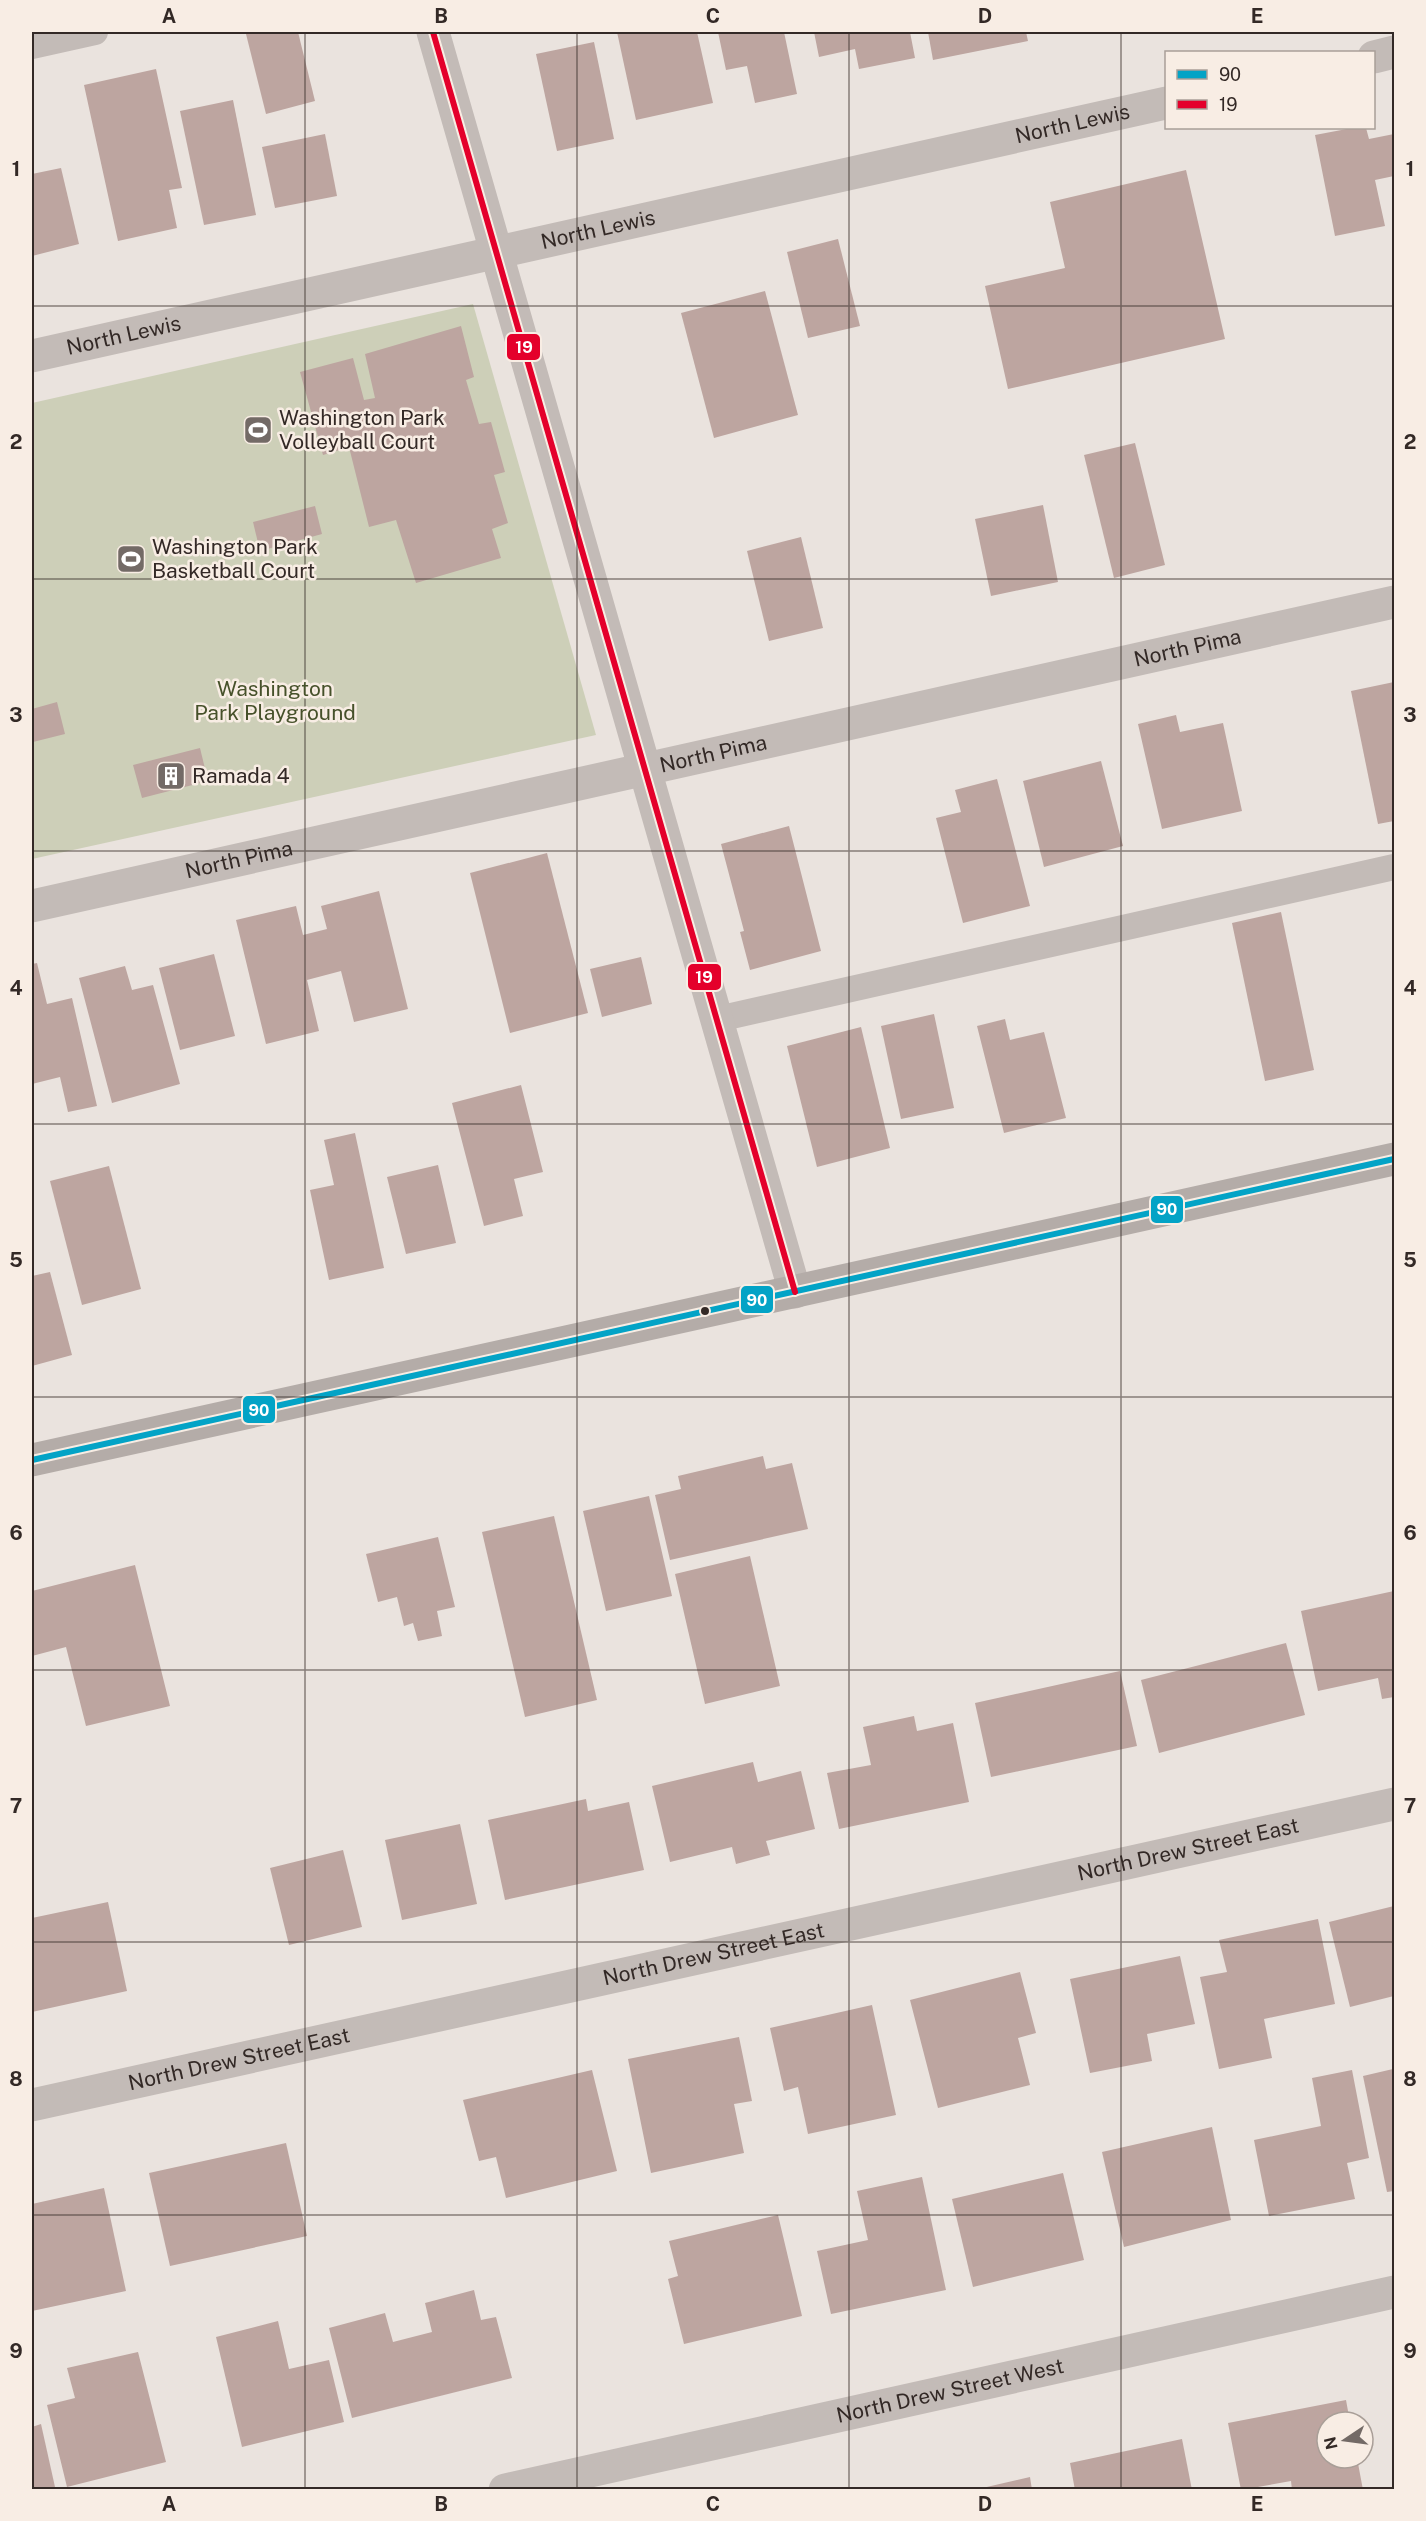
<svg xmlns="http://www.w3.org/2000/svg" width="1426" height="2521" viewBox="0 0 1426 2521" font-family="'Public Sans',sans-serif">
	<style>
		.green { fill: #cdcfb8 }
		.building { fill: #bda5a0 }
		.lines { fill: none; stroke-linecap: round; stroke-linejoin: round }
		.lane { stroke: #c3bbb7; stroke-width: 26 }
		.street { stroke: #c3bbb7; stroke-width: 33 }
		.secondary { stroke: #b4aca8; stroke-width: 33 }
		.bus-1-casing { stroke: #f8ede4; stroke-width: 10 }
		.bus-2-casing { stroke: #f8ede4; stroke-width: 10 }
		.bus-1 { stroke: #03a3c6; stroke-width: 6 }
		.bus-2 { stroke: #e4002b; stroke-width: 6 }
		.grid { fill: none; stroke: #332926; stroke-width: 1.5; stroke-opacity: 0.55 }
		.bus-dot { fill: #332926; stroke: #f8ede4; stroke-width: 2 }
		.labels { text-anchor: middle; stroke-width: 5; stroke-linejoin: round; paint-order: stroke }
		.street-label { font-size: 21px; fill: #332926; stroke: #f8ede4 }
		.poi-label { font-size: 21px; fill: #332926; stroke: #f8ede4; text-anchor: start }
		.park-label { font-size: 21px; fill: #46512a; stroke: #f8ede4 }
		.line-badge { stroke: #f8ede4; stroke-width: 2 }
		.badge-label { font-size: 16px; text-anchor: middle; font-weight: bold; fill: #fff }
		.neatline { fill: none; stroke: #332926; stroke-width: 2 }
		.grid-label { font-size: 20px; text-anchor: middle; font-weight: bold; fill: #332926 }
	</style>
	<rect width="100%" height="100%" fill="#eae3de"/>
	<path class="green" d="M473,304L596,735L32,859V403Z"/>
	<g class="building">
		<path d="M257,32H298L315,101L266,114L246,34Z"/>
		<path d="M617,32H697L713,103L636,120Z"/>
		<path d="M718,32H784L797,94L755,103L747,66L726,70Z"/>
		<path d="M814,32H910L915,58L859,69L855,49L819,57Z"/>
		<path d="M928,32H1026L1028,41L933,60Z"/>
		<path d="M594,42L614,139L557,151L536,54Z"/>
		<path d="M156,69L182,188L169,190L177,228L118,241L84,85Z"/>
		<path d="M233,100L256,215L204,225L180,111Z"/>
		<path d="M1352,128H1366L1369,139L1394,134V176L1375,180L1385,226L1335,236L1315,135Z"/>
		<path d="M325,134L337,196L275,208L262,147Z"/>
		<path d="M61,168L79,244L32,256V174Z"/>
		<path d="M1186,170L1225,339L1008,389L985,286L1065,268L1050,202Z"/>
		<path d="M838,239L860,326L808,338L787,252Z"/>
		<path d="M765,291L798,415L714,438L681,313Z"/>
		<path d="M461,326L474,377L466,380L479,424L491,422L505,472L494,475L508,523L492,529L501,558L416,583L396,520L369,527L349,447L323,455L300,372L353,358L364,400L375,398L365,354Z"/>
		<path d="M1135,443L1165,565L1114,578L1084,455Z"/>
		<path d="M1043,505L1058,582L991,596L975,519Z"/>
		<path d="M315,506L322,534L260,551L253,522Z"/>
		<path d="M801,537L823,628L769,641L747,551Z"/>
		<path d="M1394,682V821L1378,824L1351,691Z"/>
		<path d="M57,702L65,734L33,742L32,709Z"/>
		<path d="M1176,715L1180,732L1223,723L1242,811L1162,829L1138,724Z"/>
		<path d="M200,748L208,781L142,798L133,765Z"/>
		<path d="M1101,761L1123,846L1044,867L1023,781Z"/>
		<path d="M997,779L1030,906L963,923L936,818L961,812L955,790Z"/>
		<path d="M789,826L821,951L750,970L740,932L744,931L721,844Z"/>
		<path d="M547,853L588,1013L510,1033L470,873Z"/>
		<path d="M379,891L408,1009L354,1022L341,971L307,980L319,1031L266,1044L236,920L296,906L303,935L327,929L321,906Z"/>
		<path d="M1281,912L1314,1070L1265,1081L1232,923Z"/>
		<path d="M214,954L235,1036L180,1050L159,968Z"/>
		<path d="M641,957L652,1004L602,1017L590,969Z"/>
		<path d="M37,963L47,1004L72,998L97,1106L68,1112L60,1077L32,1084V964Z"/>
		<path d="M125,966L132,990L153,985L180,1084L112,1103L79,978Z"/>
		<path d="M934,1014L954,1108L901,1119L881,1026Z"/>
		<path d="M1005,1019L1010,1040L1044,1032L1066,1118L1004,1133L977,1026Z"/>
		<path d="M861,1027L890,1148L817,1167L787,1046Z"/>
		<path d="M521,1085L543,1172L514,1179L523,1216L484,1226L452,1103Z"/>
		<path d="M355,1133L384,1268L329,1280L310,1190L334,1185L324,1140Z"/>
		<path d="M438,1165L456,1243L406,1254L387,1177Z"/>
		<path d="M109,1166L141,1289L82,1305L50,1181Z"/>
		<path d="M50,1272L72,1355L32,1366V1276Z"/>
		<path d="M763,1456L766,1469L792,1463L808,1529L670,1560L655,1495L681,1489L678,1476Z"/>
		<path d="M649,1496L672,1596L606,1611L583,1511Z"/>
		<path d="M554,1516L597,1700L525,1717L482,1532Z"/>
		<path d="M438,1537L455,1607L437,1611L442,1636L418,1641L413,1623L404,1626L397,1597L378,1602L366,1554Z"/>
		<path d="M750,1556L780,1686L705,1704L675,1574Z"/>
		<path d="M135,1565L170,1706L86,1726L66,1647L32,1656V1591Z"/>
		<path d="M1394,1591V1697L1382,1699L1378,1678L1318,1691L1301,1611Z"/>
		<path d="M1286,1643L1305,1715L1159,1753L1141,1680Z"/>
		<path d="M1120,1671L1137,1746L991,1777L975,1703Z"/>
		<path d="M914,1716L917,1731L953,1723L969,1802L839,1829L827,1773L871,1765L863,1727Z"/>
		<path d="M753,1762L758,1782L801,1771L815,1829L766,1841L770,1855L736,1864L732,1847L670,1862L652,1786Z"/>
		<path d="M586,1799L588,1811L629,1802L644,1870L505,1900L488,1820Z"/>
		<path d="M460,1824L477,1904L402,1920L385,1840Z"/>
		<path d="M343,1850L362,1927L289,1945L270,1868Z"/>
		<path d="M108,1902L127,1991L32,2012V1918Z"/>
		<path d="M1394,1906V1996L1350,2007L1329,1922Z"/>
		<path d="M1318,1919L1335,2004L1264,2019L1272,2058L1219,2069L1200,1977L1227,1972L1219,1940Z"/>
		<path d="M1180,1956L1195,2024L1147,2034L1152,2061L1090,2073L1070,1979Z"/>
		<path d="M1020,1972L1036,2033L1018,2038L1030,2085L938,2108L910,2000Z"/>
		<path d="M872,2005L896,2115L808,2134L798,2087L784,2091L770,2028Z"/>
		<path d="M739,2037L752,2101L734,2104L744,2153L651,2173L628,2059Z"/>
		<path d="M1393,2069L1394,2191L1387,2192L1363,2076Z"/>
		<path d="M592,2070L617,2171L506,2198L496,2157L479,2161L463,2100Z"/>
		<path d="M1352,2070L1369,2158L1347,2163L1355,2199L1269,2216L1254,2140L1321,2126L1312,2078Z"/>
		<path d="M1212,2127L1231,2220L1124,2247L1102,2152Z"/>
		<path d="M286,2143L307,2236L170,2266L149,2173Z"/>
		<path d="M1063,2173L1084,2260L973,2287L952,2199Z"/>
		<path d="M922,2177L946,2290L831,2314L817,2251L868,2240L857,2191Z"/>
		<path d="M104,2188L126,2291L32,2311V2204Z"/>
		<path d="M778,2215L802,2316L684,2344L668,2279L678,2276L669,2241Z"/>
		<path d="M474,2290L481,2320L496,2317L512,2378L352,2418L329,2328L385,2313L393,2342L432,2332L425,2303Z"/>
		<path d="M278,2321L289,2369L329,2360L344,2422L242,2447L216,2337Z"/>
		<path d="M138,2352L166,2462L67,2487L47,2405L75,2398L67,2368Z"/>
		<path d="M1346,2400L1350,2422H1327V2458H1357L1363,2490H1292L1291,2481L1241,2490L1228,2423Z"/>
		<path d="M41,2424L55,2487L32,2490V2427Z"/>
		<path d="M1182,2439L1192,2490H1075L1070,2463Z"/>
		<path d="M1030,2477L1032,2490H978V2489Z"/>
	</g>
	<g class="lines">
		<g class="lane">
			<path d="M32,46L95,32"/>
			<path d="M718,1019L1394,867"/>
		</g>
		<g class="street">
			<path d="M433,32L795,1292"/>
			<path d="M1374,57L1394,52"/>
			<path id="s1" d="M32,356L1166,103"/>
			<path id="s2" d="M32,906L1394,602"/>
			<path id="s3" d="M32,2105L1394,1804"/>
			<path id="s4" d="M505,2490L1394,2292"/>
		</g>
		<path class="secondary" d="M32,1460L1394,1159"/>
		<g class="bus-1-casing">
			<path id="bus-1" d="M32,1460L1394,1159"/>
		</g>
		<g class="bus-2-casing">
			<path id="bus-2" d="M433,32L795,1292"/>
		</g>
		<use href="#bus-1" class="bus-1"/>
		<use href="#bus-2" class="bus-2"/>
	</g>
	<path class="grid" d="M305,32V2490M577,32V2490M849,32V2490M1121,32V2490M32,306H1394M32,579H1394M32,851H1394M32,1124H1394M32,1397H1394M32,1670H1394M32,1942H1394M32,2215H1394"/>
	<defs>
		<g id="stadium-square" transform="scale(1.5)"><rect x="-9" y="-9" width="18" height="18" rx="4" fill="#736a66" stroke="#f8ede4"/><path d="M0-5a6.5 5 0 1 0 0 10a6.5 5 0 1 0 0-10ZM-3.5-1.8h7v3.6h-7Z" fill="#fff"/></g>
		<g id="building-square" transform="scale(1.5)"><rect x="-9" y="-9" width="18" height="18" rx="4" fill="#736a66" stroke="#f8ede4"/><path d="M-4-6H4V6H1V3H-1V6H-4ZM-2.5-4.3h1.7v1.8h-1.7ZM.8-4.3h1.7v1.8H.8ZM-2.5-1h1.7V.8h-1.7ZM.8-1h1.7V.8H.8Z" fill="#fff"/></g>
	</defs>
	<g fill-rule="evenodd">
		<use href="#stadium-square" x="258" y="430"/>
		<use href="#stadium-square" x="131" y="559"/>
		<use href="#building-square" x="171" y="776"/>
	</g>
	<circle class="bus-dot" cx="705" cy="1311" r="5"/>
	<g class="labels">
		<g class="street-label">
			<text dy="7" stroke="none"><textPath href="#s1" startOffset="1066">North Lewis</textPath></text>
			<text dy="7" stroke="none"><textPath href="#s1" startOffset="580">North Lewis</textPath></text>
			<text dy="7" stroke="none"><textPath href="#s1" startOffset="94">North Lewis</textPath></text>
			<text dy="7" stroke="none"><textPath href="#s2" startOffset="1184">North Pima</textPath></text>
			<text dy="7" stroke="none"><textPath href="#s2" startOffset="698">North Pima</textPath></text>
			<text dy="7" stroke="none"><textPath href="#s2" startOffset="212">North Pima</textPath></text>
			<text dy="7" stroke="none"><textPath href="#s3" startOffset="1184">North Drew Street East</textPath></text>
			<text dy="7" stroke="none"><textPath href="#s3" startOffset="698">North Drew Street East</textPath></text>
			<text dy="7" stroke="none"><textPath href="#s3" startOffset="212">North Drew Street East</textPath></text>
			<text dy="7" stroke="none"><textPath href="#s4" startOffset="456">North Drew Street West</textPath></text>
		</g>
		<g class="poi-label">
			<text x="279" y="425">Washington Park<tspan x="279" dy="24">Volleyball Court</tspan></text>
			<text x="152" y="554">Washington Park<tspan x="152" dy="24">Basketball Court</tspan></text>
			<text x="192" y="783">Ramada 4</text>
		</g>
		<g class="park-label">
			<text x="275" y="696">Washington<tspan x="275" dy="24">Park Playground</tspan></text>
		</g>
	</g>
	<g class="line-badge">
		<rect x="506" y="333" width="35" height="28" rx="6" fill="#e4002b"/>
		<rect x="687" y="963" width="35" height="28" rx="6" fill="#e4002b"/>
		<rect x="1150" y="1195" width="34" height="29" rx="6" fill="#03a3c6"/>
		<rect x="740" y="1285" width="34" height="29" rx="6" fill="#03a3c6"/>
		<rect x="242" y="1395" width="34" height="29" rx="6" fill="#03a3c6"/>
	</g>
	<g class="badge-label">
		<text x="524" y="353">19</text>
		<text x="704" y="983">19</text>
		<text x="1167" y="1215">90</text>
		<text x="757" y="1306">90</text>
		<text x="259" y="1416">90</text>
	</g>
	<rect width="1426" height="2521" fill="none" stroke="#f8ede4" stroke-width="66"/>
	<rect x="1165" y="51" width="210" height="78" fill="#f8ede4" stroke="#a99f98" stroke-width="1.5"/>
	<rect x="1177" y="70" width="30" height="9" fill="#03a3c6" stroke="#a99f98" stroke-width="1.5"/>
	<text x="1219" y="81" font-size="18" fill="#332926">90</text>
	<rect x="1177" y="100" width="30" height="9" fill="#e4002b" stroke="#a99f98" stroke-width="1.5"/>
	<text x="1219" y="111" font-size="18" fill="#332926">19</text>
	<g transform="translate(1345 2440) rotate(257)"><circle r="28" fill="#f8ede4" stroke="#a99f98" stroke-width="1.5"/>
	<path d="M0-4.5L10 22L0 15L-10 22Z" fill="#736a66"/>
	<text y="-9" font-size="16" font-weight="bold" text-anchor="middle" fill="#332926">N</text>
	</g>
	<rect x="33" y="33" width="1360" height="2455" class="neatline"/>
	<g class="grid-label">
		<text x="169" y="23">A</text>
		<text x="441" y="23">B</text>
		<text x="713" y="23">C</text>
		<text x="985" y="23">D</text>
		<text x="1257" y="23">E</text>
		<text x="16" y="176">1</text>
		<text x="1410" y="176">1</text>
		<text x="16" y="449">2</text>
		<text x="1410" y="449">2</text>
		<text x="16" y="722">3</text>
		<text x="1410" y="722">3</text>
		<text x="16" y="995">4</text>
		<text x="1410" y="995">4</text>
		<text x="16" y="1267">5</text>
		<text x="1410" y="1267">5</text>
		<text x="16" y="1540">6</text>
		<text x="1410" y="1540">6</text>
		<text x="16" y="1813">7</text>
		<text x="1410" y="1813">7</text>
		<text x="16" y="2086">8</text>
		<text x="1410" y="2086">8</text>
		<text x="16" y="2358">9</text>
		<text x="1410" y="2358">9</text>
		<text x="169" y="2511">A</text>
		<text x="441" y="2511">B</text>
		<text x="713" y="2511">C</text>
		<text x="985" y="2511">D</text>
		<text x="1257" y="2511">E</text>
	</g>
</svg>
